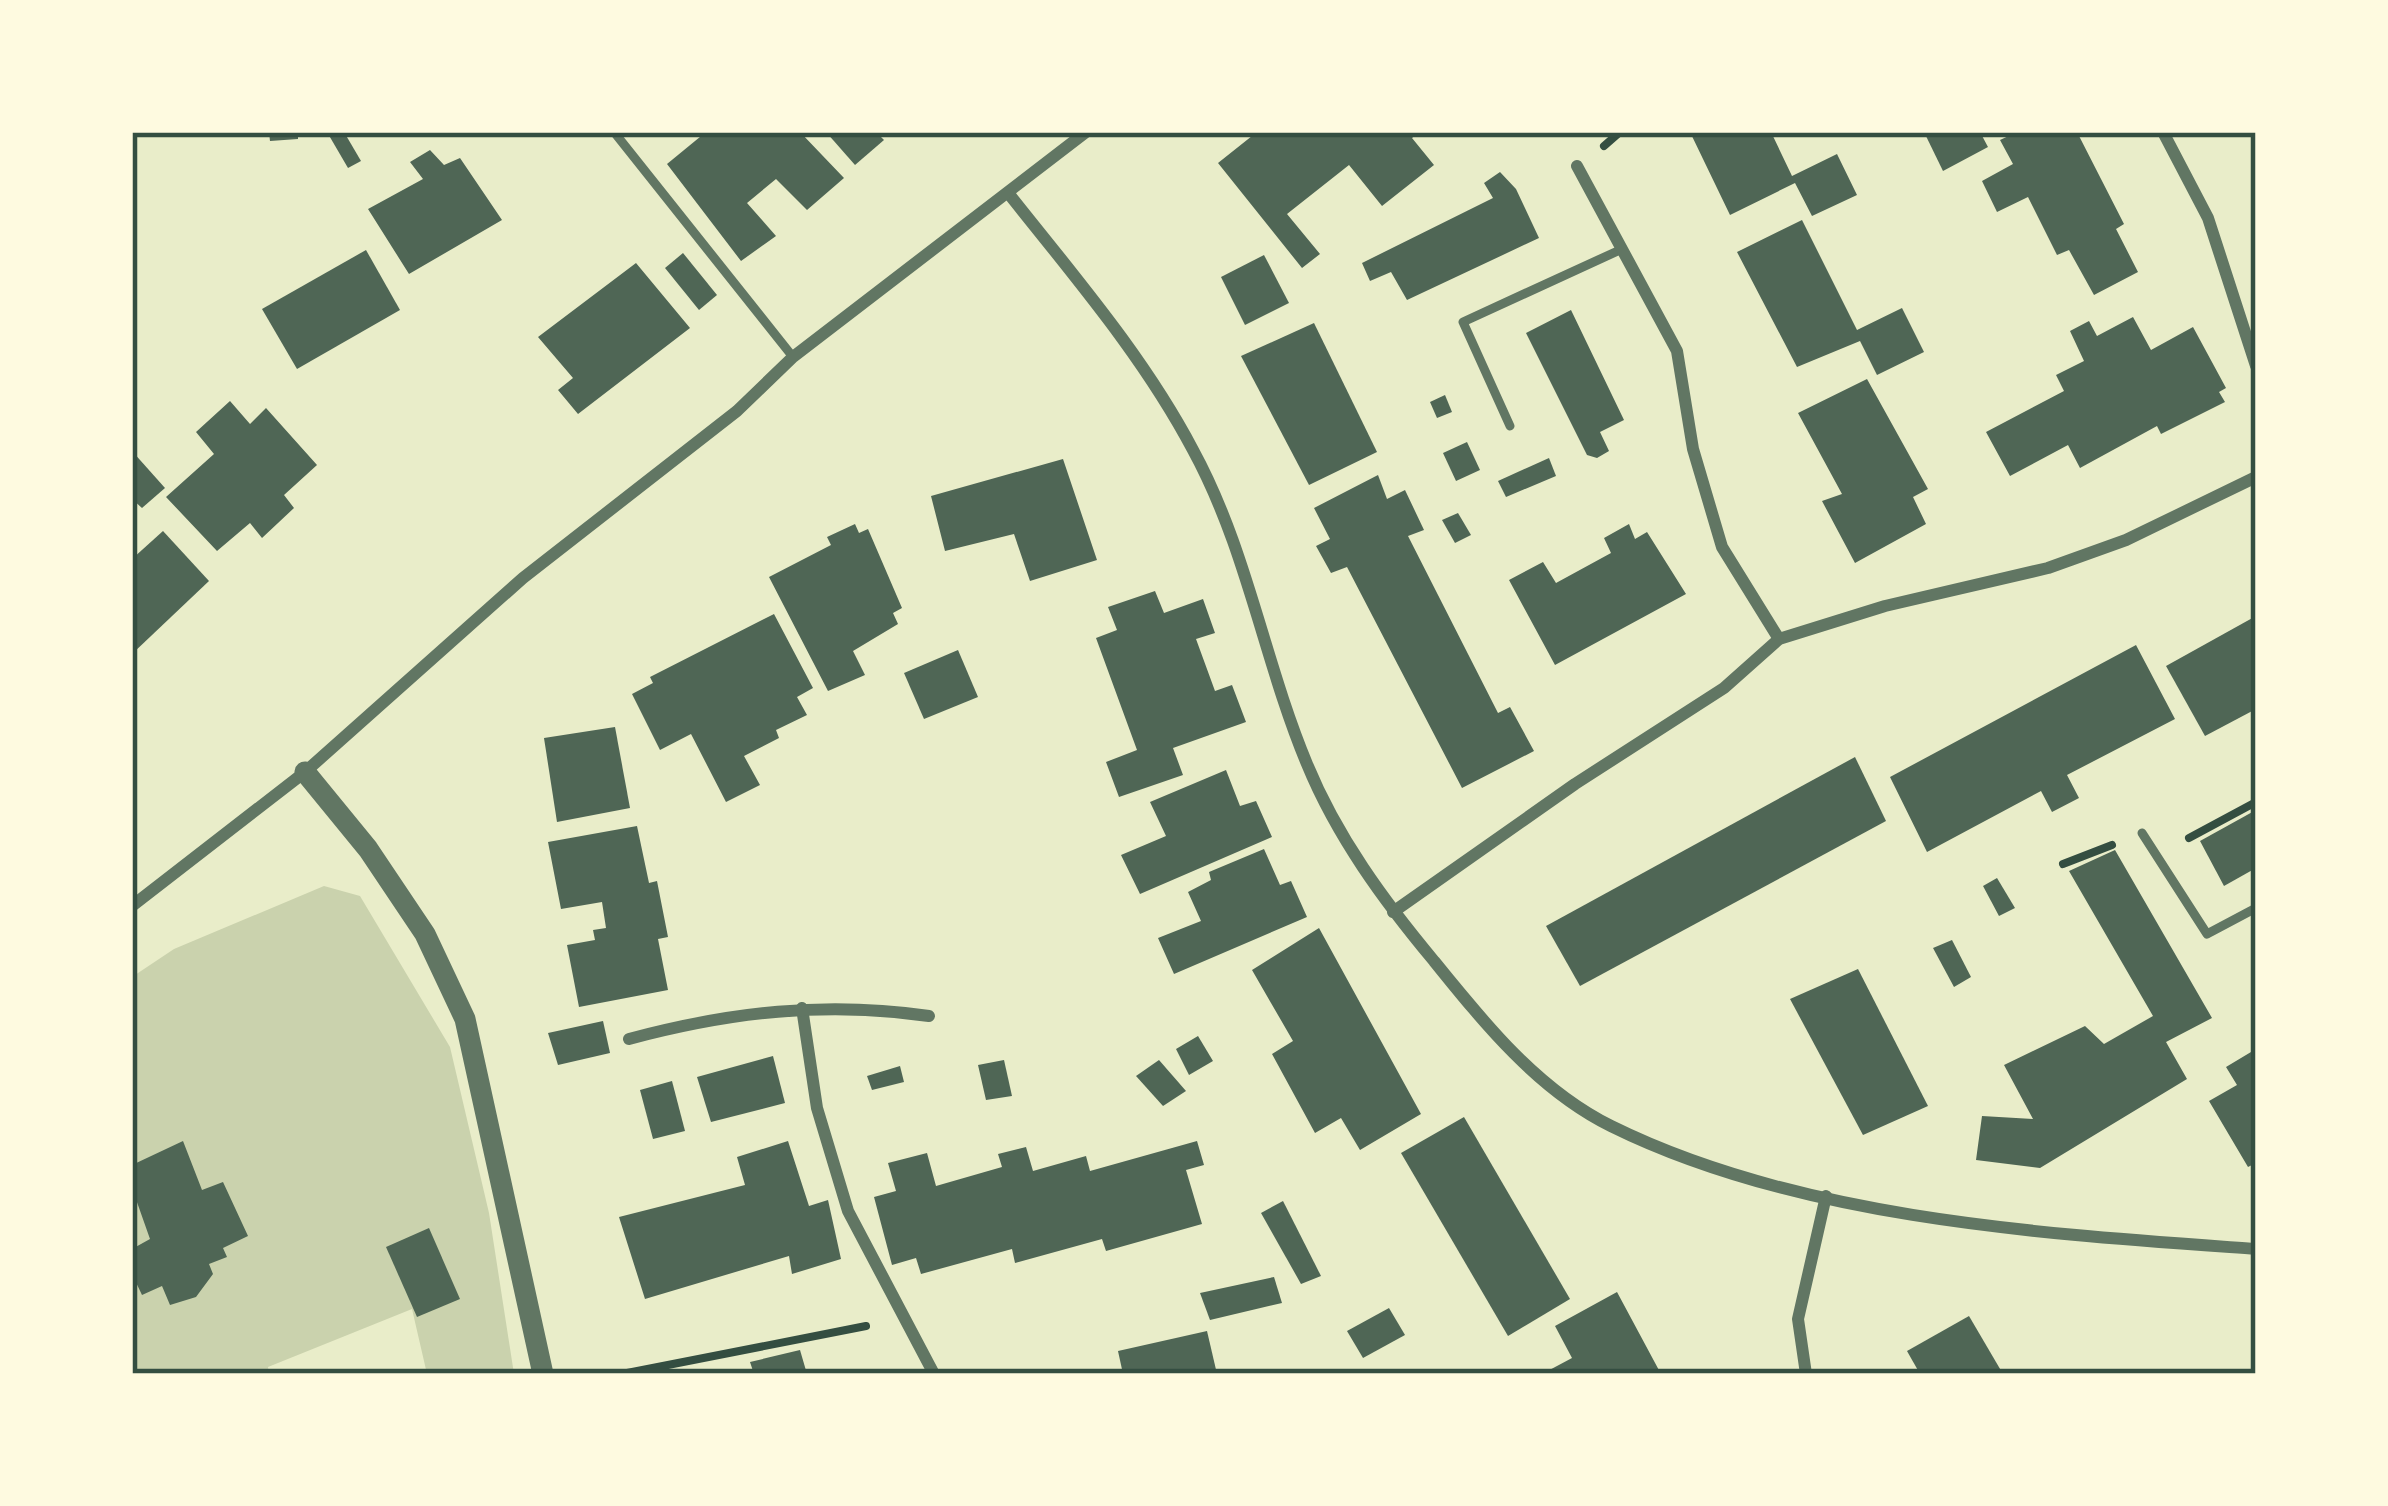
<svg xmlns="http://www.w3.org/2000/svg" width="2388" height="1506" viewBox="0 0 2388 1506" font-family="'Asap Condensed',sans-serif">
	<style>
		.green { fill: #cad2ad }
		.building { fill: #4f6655 }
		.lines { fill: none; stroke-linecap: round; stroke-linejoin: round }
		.path { stroke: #344e41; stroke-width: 8 }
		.service { stroke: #617663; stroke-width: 9 }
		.minor { stroke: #617663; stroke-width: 12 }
		.tertiary { stroke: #617663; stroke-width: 21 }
		.neatline { fill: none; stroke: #344e41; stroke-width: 4.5 }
	</style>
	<rect width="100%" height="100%" fill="#e9edc9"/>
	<path class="green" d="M324,886L360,896L450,1047L489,1213L514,1374H427L412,1309L268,1367L269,1374H132V977L174,949Z"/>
	<g class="building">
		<path d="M269,132H298V139L270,141Z"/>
		<path d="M327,132H344L361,161L348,168Z"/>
		<path d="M706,132H800L844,178L807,210L776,179L747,203L776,236L741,261L667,164Z"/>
		<path d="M826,132H876L884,140L855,165Z"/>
		<path d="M1257,132H1419L1412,138L1434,165L1382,206L1349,165L1287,214L1320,254L1302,268L1218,163Z"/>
		<path d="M1690,132H1771L1792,176L1837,154L1857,195L1812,216L1795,183L1730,215Z"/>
		<path d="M1924,132H1980L1988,147L1943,171Z"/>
		<path d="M2017,132H2077L2124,224L2116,229L2138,272L2094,295L2069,250L2057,255L2028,197L1997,212L1982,181L2013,164L2000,140Z"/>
		<path d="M430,150L444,165L460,158L502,220L409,274L368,209L423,179L410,162Z"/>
		<path d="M1500,172L1516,189L1539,238L1407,300L1391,272L1370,281L1362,263L1493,198L1484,183Z"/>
		<path d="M1802,220L1857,330L1902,308L1924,352L1877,375L1860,341L1797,367L1737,252Z"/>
		<path d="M366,250L400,310L297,369L262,309Z"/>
		<path d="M683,253L717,295L699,310L665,268Z"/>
		<path d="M1264,255L1289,303L1245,325L1221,277Z"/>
		<path d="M636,263L690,328L578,414L558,390L573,378L538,337Z"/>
		<path d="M1571,310L1624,420L1600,432L1609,451L1597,458L1587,455L1526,333Z"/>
		<path d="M2133,317L2151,350L2193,327L2226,388L2219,392L2225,402L2161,434L2157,426L2080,468L2068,445L2010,476L1986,432L2064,391L2056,375L2084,361L2070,331L2089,321L2097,336Z"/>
		<path d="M1314,323L1377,452L1309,485L1241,356Z"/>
		<path d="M1867,379L1928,489L1913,497L1926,524L1855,563L1822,501L1842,494L1798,413Z"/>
		<path d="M1445,395L1452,412L1437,418L1430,402Z"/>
		<path d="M230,401L250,424L266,408L317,465L284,495L294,508L262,538L250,523L217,551L166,497L214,454L196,432Z"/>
		<path d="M1467,442L1480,470L1456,481L1443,453Z"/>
		<path d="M132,451L165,488L142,508L132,499Z"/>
		<path d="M1549,458L1556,476L1506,497L1498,481Z"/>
		<path d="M1063,459L1097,560L1030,581L1014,534L945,551L931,496Z"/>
		<path d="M1378,475L1387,499L1405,490L1424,530L1408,536L1498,713L1510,707L1534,751L1462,788L1347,567L1331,573L1316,546L1330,539L1314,508Z"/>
		<path d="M1458,513L1471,535L1455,543L1442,520Z"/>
		<path d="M855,524L859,533L868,529L902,608L893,613L898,624L853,651L865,675L828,691L769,577L831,545L827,537Z"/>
		<path d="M1629,524L1635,539L1647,532L1686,594L1555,665L1509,580L1543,562L1556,583L1611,553L1604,538Z"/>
		<path d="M163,531L209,581L132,654V559Z"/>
		<path d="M1155,591L1164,613L1203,599L1215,633L1196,639L1215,691L1232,685L1246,722L1173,748L1183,775L1119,797L1106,762L1137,750L1096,638L1117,630L1108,607Z"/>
		<path d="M774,614L813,688L797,697L807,715L776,730L779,738L744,756L760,785L726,802L691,734L660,750L632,694L653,683L650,677Z"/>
		<path d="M2256,616V709L2205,736L2166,666Z"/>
		<path d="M2136,645L2175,719L2067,775L2079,798L2052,812L2041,791L1927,852L1890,777Z"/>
		<path d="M958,650L978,697L924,719L904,673Z"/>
		<path d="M615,727L630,808L557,822L544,738Z"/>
		<path d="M1855,757L1886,821L1580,986L1546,926Z"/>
		<path d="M1226,770L1240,806L1256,801L1272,837L1140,894L1121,855L1166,836L1150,802Z"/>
		<path d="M2256,810V868L2224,886L2200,841Z"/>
		<path d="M637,826L649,883L657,881L668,937L658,939L668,990L579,1007L567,945L595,940L593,930L606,928L602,902L561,909L548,842Z"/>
		<path d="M1264,849L1280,885L1291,881L1307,917L1174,974L1158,938L1201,921L1188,892L1211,880L1209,872Z"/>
		<path d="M2115,850L2212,1018L2166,1042L2187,1079L2040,1168L1976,1160L1982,1116L2033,1119L2004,1065L2085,1026L2104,1044L2153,1016L2069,871Z"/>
		<path d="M1997,878L2015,908L1999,916L1983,886Z"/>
		<path d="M1319,928L1421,1114L1360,1150L1341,1118L1315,1133L1272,1054L1293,1041L1252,970Z"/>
		<path d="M1952,940L1971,977L1954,987L1933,948Z"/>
		<path d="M1858,969L1928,1106L1863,1135L1790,999Z"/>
		<path d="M603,1021L610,1053L558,1065L548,1033Z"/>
		<path d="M1198,1036L1213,1061L1189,1075L1176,1049Z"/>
		<path d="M2256,1049V1163L2248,1167L2209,1101L2237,1085L2226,1067Z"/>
		<path d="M773,1056L785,1103L711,1122L697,1077Z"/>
		<path d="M1004,1060L1012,1096L986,1100L978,1065Z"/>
		<path d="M1159,1060L1186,1091L1163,1106L1136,1076Z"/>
		<path d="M900,1066L904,1082L872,1090L867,1076Z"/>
		<path d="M672,1081L685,1131L653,1139L640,1090Z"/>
		<path d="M1464,1117L1570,1299L1508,1336L1401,1153Z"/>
		<path d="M183,1141L202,1190L223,1182L248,1236L223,1248L227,1257L209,1264L213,1274L196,1297L170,1305L162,1286L142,1295L132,1274V1249L150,1239L132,1188V1165Z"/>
		<path d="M788,1141L809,1206L828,1200L841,1259L792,1274L789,1256L645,1299L619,1217L745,1185L737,1157Z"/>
		<path d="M1197,1141L1204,1165L1186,1170L1202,1224L1106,1251L1102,1239L1015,1263L1012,1249L921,1274L916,1258L892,1265L874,1197L896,1191L888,1163L927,1153L936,1186L1002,1167L998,1154L1026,1147L1033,1171L1086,1156L1090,1171Z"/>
		<path d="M1283,1201L1321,1276L1301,1284L1261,1213Z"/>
		<path d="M429,1228L460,1299L417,1317L386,1247Z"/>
		<path d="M1274,1277L1282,1303L1210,1320L1200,1293Z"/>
		<path d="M1617,1292L1661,1374H1542L1572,1358L1555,1326Z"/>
		<path d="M1389,1308L1405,1335L1363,1358L1347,1331Z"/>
		<path d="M1969,1316L2003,1374H1920L1907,1351Z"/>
		<path d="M1207,1331L1217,1374H1123L1118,1351Z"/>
		<path d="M800,1350L807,1374H754L750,1362Z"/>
	</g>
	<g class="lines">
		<g class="path">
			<path d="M1604,146L1620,132"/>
			<path d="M2189,838L2256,802"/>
			<path d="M2063,864L2112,845"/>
			<path d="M622,1374L866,1326"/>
		</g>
		<g class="service">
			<path d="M614,132L793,357"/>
			<path d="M1510,426L1463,322L1622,249"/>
			<path d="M2142,833L2207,934L2256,908"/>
		</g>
		<g class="minor">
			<path d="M2163,132L2208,218L2256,366"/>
			<path d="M1577,166L1677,351L1693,449L1722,547L1779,639"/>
			<path d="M1009,194C1074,276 1144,357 1193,450C1247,549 1264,661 1307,764C1337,837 1384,901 1434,961C1484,1023 1538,1090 1611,1126C1801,1220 2047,1234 2256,1249"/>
			<path d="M132,906L305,772L523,578L737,411L793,357L1086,132"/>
			<path d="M1393,912L1575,784L1724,688L1779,639L1885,606L2048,568L2126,540L2256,477"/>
			<path d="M802,1008L817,1108L848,1211L934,1374"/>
			<path d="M629,1039C730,1012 825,1001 929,1016"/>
			<path d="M1806,1374L1798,1319L1826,1196"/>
		</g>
		<path class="tertiary" d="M305,772L368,849L425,934L465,1019L543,1374"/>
	</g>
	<rect width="2388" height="1506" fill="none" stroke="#fefae0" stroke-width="270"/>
	<rect x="135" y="135" width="2118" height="1236" class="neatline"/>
</svg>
